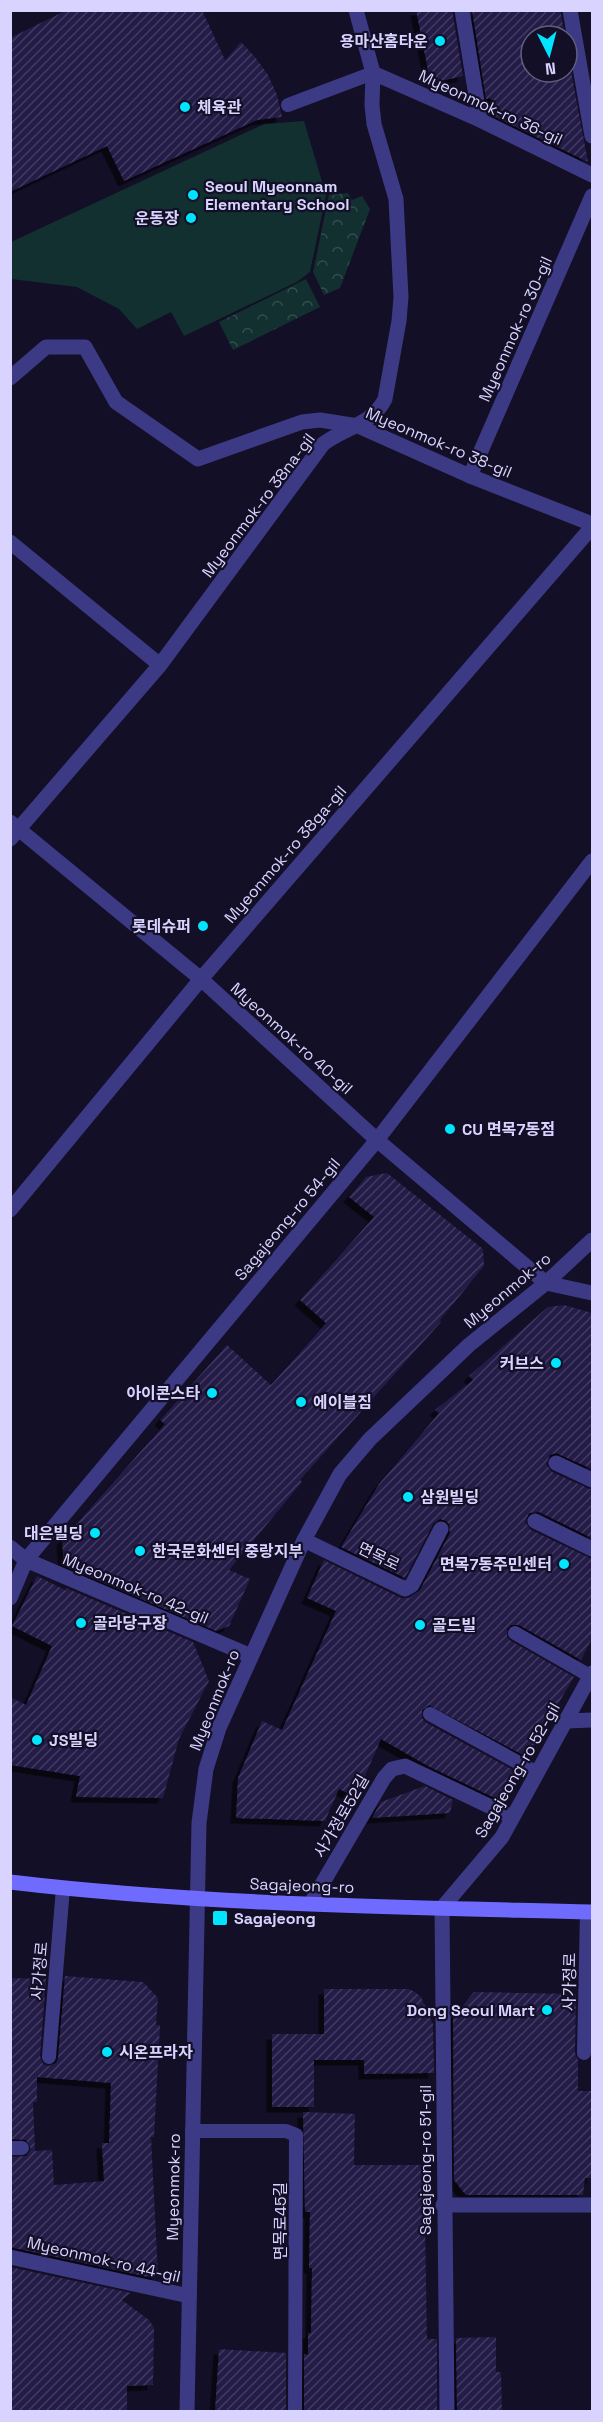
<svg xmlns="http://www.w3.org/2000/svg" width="603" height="2422" viewBox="0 0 603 2422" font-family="'Space Grotesk','Noto Sans KR',sans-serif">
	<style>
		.park { fill: url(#park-crowns) }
		.garden { fill: #12302f }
		.building { fill: url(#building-hatch); fill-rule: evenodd; filter: url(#shadow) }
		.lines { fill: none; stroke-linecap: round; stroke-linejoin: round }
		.service { stroke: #3d3a85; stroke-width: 14 }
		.minor { stroke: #3d3a85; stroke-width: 15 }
		.tertiary { stroke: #3d3a85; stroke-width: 15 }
		.secondary { stroke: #6f6bff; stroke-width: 15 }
		.poi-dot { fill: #00e5ff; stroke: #130f26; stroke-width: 2 }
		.labels { text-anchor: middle; stroke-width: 4.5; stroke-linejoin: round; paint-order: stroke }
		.poi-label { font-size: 16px; font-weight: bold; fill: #d9d4ff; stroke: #130f26; text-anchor: start }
		.street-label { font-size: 16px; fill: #d9d4ff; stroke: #130f26 }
	</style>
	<defs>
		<pattern id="park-crowns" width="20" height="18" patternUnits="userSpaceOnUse" patternTransform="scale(1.5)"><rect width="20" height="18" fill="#12302f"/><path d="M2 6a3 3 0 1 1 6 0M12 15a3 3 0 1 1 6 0" fill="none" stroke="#344d4e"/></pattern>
		<pattern id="building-hatch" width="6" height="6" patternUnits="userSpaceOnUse" patternTransform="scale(1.5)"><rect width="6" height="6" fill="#241b47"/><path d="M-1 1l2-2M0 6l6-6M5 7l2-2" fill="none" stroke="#433b63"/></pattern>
		<filter id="shadow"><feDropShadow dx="-5.5" dy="5.5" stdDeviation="0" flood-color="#0009"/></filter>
	</defs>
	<rect width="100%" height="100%" fill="#130f26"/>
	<g class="park">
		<path d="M348,193L352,200L362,196L370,209L340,288L324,295L313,272L329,195Z"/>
		<path d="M306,279L320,307L233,350L219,322Z"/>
	</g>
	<path class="garden" d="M304,121L326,195L310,272L297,282L184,336L171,312L137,329L119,309L77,287L11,279V242L264,124Z"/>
	<g class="building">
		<path d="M67,10H202L225,60L241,42L255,57L268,75L277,95L282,117L257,120L124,181L107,146L10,192V38Z"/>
		<path d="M416,10H452L463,76L437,82L435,74L429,75Z"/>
		<path d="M472,10H560L565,36H531V72H567V50L588,162L495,117L493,103L490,98L486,99Z"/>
		<path d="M387,1173L483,1249L484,1266L440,1320L441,1322L300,1480L302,1482L229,1570L250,1579L229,1626L216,1631L64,1566L62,1540L165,1424L160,1420L227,1345L271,1385L326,1323L300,1300L374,1217L349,1197L366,1177Z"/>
		<path d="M564,1305L592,1313V1469L556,1453L550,1455L546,1464L552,1472L592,1490V1538L539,1512L529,1513L525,1522L531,1530L592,1559V1638L581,1660L519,1625H511L507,1629V1637L511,1641L574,1677L527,1757L429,1705L422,1710V1718L425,1722L515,1771L499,1800L428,1766L381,1739L356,1797L339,1789L325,1821L236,1818L238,1778L262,1721L282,1730L336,1611L307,1598L324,1560L401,1598H409L420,1590L450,1533L449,1524L446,1521L440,1519L433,1524L405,1578L341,1547L379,1484L439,1413L435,1410L473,1380L469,1376L548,1307Z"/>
		<path d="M37,1576L67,1591L66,1588L193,1642L209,1681L179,1739L163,1798L76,1797L80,1776L10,1765V1697L26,1705L52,1646L12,1626Z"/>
		<path d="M425,1786L453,1800L450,1813L372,1818L381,1802Z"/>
		<path d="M65,1976L143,1982L158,1998L156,2025H160L154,2137H151L158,2275L153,2278L10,2247V2157L26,2156L31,2149L26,2140L10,2139V1978L46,1979L40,2056L43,2064L49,2066L56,2063L58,2058ZM37,2077L111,2083L109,2143H102L104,2181L54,2185L52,2150L35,2151L33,2102H37Z"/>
		<path d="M324,1989H409L415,1992L421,1997L433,2024L434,2073L364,2074V2060H314V2107H272V2034H324Z"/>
		<path d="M474,1992L576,1994L575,2053L578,2060V2091H592V2178H585L583,2195H466L454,2180L453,2017Z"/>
		<path d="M303,2112L355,2114L354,2165H424L427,2339H437V2412H304V2354L308,2355V2333H311L312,2268H309L310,2212H305Z"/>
		<path d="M10,2267L131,2293L122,2300L149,2320L154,2328L153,2385L127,2386V2412H10Z"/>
		<path d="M496,2337V2372H501L502,2412H457L456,2338Z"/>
		<path d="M219,2349L286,2353V2412H215Z"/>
	</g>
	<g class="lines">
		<g class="service">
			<path d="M288,105L373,73"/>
			<path d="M515,1633L590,1676"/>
			<path d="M430,1714L537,1773"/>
			<path d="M584,2053L587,1912"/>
			<path d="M49,2057L63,1888"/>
			<path d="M192,2131H286L296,2135L295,2412"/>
			<path d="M10,2148H22"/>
		</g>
		<g class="minor">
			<path d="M462,10L480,120"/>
			<path d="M570,10L592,136"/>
			<path d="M373,73L480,120L592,175"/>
			<path d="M10,378L46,347H85L116,402L198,459L302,422L320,420L358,426L470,476L592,524"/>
			<path d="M470,476L592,196"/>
			<path d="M10,542L160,665"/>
			<path d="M10,822L201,979L377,1140L546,1283L592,1293"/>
			<path d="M10,839L160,665L323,444C344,428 373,424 385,399L399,321L401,297L396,199L374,124L372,105L373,73L356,10"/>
			<path d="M10,1210L201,979L592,527"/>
			<path d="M556,1463L592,1480"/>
			<path d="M535,1521L592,1549"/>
			<path d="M304,1540L405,1589L412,1585L441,1529"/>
			<path d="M10,1547L26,1560L251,1656"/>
			<path d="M10,1598L26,1560L377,1140L592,861"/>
			<path d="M567,1721L592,1720"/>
			<path d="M311,1903L384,1778L392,1769L405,1766L512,1817"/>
			<path d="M443,2205H592"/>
			<path d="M10,2257L189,2296"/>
			<path d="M447,2412L442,1908L502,1837L592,1673"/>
		</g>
		<path class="tertiary" d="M187,2412L199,1823L206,1769L219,1728L304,1540L340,1474L370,1439L469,1345L546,1283L592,1240"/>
		<path class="secondary" d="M10,1882C203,1905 398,1907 592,1912"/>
	</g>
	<g class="poi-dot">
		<circle cx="440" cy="41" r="6"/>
		<circle cx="185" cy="107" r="6"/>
		<circle cx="193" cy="195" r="6"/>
		<circle cx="191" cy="218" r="6"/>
		<circle cx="203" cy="926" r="6"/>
		<circle cx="450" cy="1129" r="6"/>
		<circle cx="556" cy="1363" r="6"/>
		<circle cx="212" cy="1393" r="6"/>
		<circle cx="301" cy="1402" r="6"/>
		<circle cx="408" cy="1497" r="6"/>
		<circle cx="95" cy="1533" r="6"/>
		<circle cx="140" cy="1551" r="6"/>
		<circle cx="564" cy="1564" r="6"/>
		<circle cx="81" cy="1623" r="6"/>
		<circle cx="420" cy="1625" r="6"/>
		<circle cx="37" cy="1740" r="6"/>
		<rect x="212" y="1910" width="16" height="16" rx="3"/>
		<circle cx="547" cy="2010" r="6"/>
		<circle cx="107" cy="2052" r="6"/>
	</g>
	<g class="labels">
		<g class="poi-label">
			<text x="428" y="47" text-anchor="end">용마산홈타운</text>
			<text x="197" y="113">체육관</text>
			<text x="205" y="192">Seoul Myeonnam<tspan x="205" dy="18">Elementary School</tspan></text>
			<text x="179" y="224" text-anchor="end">운동장</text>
			<text x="191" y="932" text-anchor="end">롯데슈퍼</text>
			<text x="462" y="1135">CU 면목7동점</text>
			<text x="544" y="1369" text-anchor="end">커브스</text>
			<text x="200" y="1399" text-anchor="end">아이콘스타</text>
			<text x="313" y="1408">에이블짐</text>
			<text x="420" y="1503">삼원빌딩</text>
			<text x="83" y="1539" text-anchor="end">대은빌딩</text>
			<text x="152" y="1557">한국문화센터 중랑지부</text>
			<text x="552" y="1570" text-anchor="end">면목7동주민센터</text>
			<text x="93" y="1629">골라당구장</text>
			<text x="432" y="1631">골드빌</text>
			<text x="49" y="1746">JS빌딩</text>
			<text x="234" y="1924">Sagajeong</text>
			<text x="535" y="2016" text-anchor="end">Dong Seoul Mart</text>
			<text x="119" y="2058">시온프라자</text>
		</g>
		<g class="street-label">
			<text transform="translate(491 107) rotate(25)" y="6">Myeonmok-ro 36-gil</text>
			<text transform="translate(515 329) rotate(-66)" y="6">Myeonmok-ro 30-gil</text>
			<text transform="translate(439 442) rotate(23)" y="6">Myeonmok-ro 38-gil</text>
			<text transform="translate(258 505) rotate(-53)" y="6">Myeonmok-ro 38na-gil</text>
			<text transform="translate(285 854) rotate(-49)" y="6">Myeonmok-ro 38ga-gil</text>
			<text transform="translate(292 1038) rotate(42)" y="6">Myeonmok-ro 40-gil</text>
			<text transform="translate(287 1219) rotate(-50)" y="6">Sagajeong-ro 54-gil</text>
			<text transform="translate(507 1290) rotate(-40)" y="6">Myeonmok-ro</text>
			<text transform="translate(379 1556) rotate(26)" y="6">면목로</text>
			<text transform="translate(136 1588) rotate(23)" y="6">Myeonmok-ro 42-gil</text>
			<text transform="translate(214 1700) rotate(-68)" y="6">Myeonmok-ro</text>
			<text transform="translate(517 1770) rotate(-60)" y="6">Sagajeong-ro 52-gil</text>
			<text transform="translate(341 1816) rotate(-60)" y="6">사가정로52길</text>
			<text transform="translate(302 1885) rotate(2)" y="6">Sagajeong-ro</text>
			<text transform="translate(39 1971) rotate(-85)" y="6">사가정로</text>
			<text transform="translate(569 1982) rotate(-89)" y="6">사가정로</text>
			<text transform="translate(425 2160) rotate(-90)" y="6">Sagajeong-ro 51-gil</text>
			<text transform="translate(173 2187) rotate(-89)" y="6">Myeonmok-ro</text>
			<text transform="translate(280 2221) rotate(-90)" y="6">면목로45길</text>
			<text transform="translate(104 2259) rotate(13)" y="6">Myeonmok-ro 44-gil</text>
		</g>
	</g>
	<rect width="603" height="2422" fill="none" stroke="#d9d4ff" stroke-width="24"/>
	<g transform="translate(549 54) rotate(174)"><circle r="28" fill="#130f26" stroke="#625e7d" stroke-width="1.5"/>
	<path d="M0-4.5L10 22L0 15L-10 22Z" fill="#00e5ff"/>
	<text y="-9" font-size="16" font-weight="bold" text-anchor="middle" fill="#d9d4ff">N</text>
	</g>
</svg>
